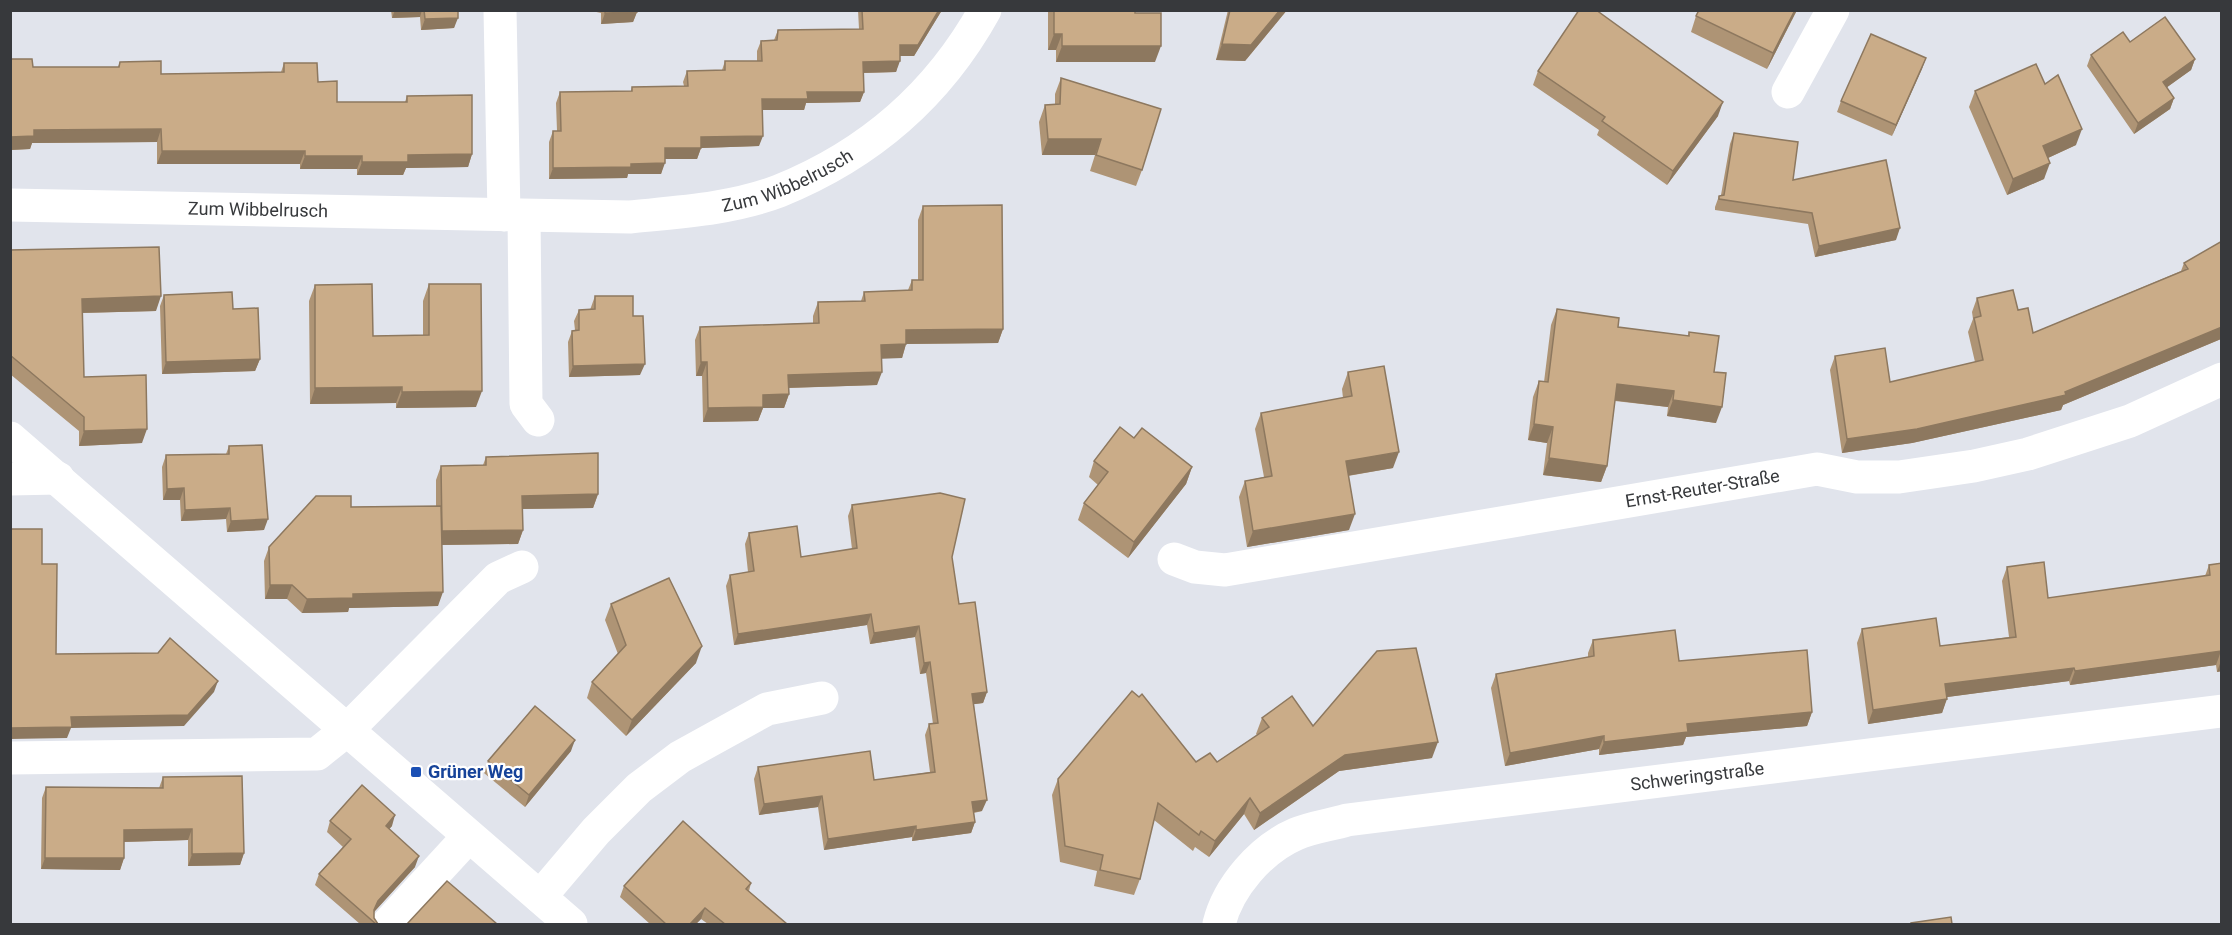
<svg xmlns="http://www.w3.org/2000/svg" width="2232" height="935" viewBox="0 0 2232 935" font-family="Roboto,sans-serif">
	<style>
		.lines { fill: none; stroke-linecap: round; stroke-linejoin: round }
		.minor { stroke: #fff; stroke-width: 33 }
		.wall { fill: #ae9475 }
		.shaded-wall { fill: #8d785f }
		.building { fill: #caac88; stroke: #8d785f; stroke-width: 1.5 }
		.transit-dot { fill: #1a4fb4; stroke: #fff; stroke-width: 2 }
		.labels { text-anchor: middle; stroke-width: 4.5; stroke-linejoin: round; paint-order: stroke }
		.street-label { font-size: 18px; fill: #37393c; stroke: #fff }
		.transit-label { font-size: 18px; font-weight: bold; fill: #164399; stroke: #fff; text-anchor: start }
	</style>
	<rect width="100%" height="100%" fill="#e1e4ec"/>
	<g class="lines">
		<g class="minor">
			<path d="M500,10L504,215"/>
			<path d="M1788,92L1833,10"/>
			<path id="s1" d="M10,205L630,217C679,212 732,209 779,191C868,155 938,95 985,10"/>
			<path d="M524,216L526,404L538,420"/>
			<path d="M10,438L571,924"/>
			<path d="M10,479L58,478"/>
			<path id="s2" d="M1174,559L1195,567L1225,570L1817,469L1857,477H1899L1974,466L2028,454L2130,421L2222,379"/>
			<path d="M10,758L317,754L347,730L498,578L522,567"/>
			<path d="M540,897L596,831L639,788L680,757L767,709L822,698"/>
			<path d="M388,924L468,837"/>
			<path id="s3" d="M1219,924C1228,887 1261,849 1296,834C1312,827 1331,825 1347,820L2222,711"/>
		</g>
	</g>
	<g class="wall">
		<path d="M391,10H458L454,28L421,30L420,17L392,18Z"/>
		<path d="M587,10H637V12L633,22L601,24V13Z"/>
		<path d="M858,10H942L914,56H900L896,72L863,73L864,92L860,102L806,103L804,110H762L759,146L701,148L697,159H665L661,174H628L627,178L549,179V142L553,131H557L556,103L560,92L631,91L632,87L684,86L683,82L687,71L722,70L725,61H757V51L761,41L774,40L778,30L859,29Z"/>
		<path d="M1048,10H1135V13L1155,62H1056V50H1048Z"/>
		<path d="M1228,10H1287L1245,61L1216,60Z"/>
		<path d="M1699,10H1797L1767,69L1691,32L1696,16Z"/>
		<path d="M2130,42L2195,59L2191,70L2167,87L2174,98L2170,109L2134,134L2087,66L2091,55Z"/>
		<path d="M1926,58L1892,136L1837,112L1841,101Z"/>
		<path d="M10,59L33,67H118L120,62L161,74L281,72L284,63L318,82L337,102H405L407,96L472,154L468,167L406,168L403,175H357V169H300V164H157V142L32,143L30,149L10,150Z"/>
		<path d="M1538,71L1718,116L1667,185L1597,135L1599,130L1533,85Z"/>
		<path d="M1061,78L1142,170L1136,186L1090,171L1095,155H1042L1039,122L1045,105H1055V94Z"/>
		<path d="M2045,84L2076,145L2048,158L2044,179L2007,195L1969,107L1975,91Z"/>
		<path d="M1734,133L1793,180L1896,240L1815,257L1808,224L1715,210V207L1719,196L1721,195L1730,144Z"/>
		<path d="M923,206L1003,329L998,343L906,344L902,358H881L877,385L789,388V394L784,408H763L758,421L703,422L702,376H696L695,340L700,327L813,323V316L818,302L861,301L864,292L908,290L912,280H918V220Z"/>
		<path d="M10,250L156,311L82,313L84,377L142,443L79,446V431L10,374Z"/>
		<path d="M2184,263L2221,339L2063,405L2061,410L1912,443L1842,453L1830,370L1835,356L1890,382L1975,362L1968,332L1973,319L1972,312L1977,298L2018,310L2033,333L2181,271Z"/>
		<path d="M429,284L476,407L396,408V403L310,404L309,301L315,285L373,336L423,335V301Z"/>
		<path d="M164,295L233,309L260,359L255,371L162,374L160,306Z"/>
		<path d="M595,296L633,316L640,375L569,377L568,342L572,331L575,330L574,321L579,310H590Z"/>
		<path d="M1557,309L1618,327L1688,336L1689,332L1714,372L1716,423L1667,416L1668,407L1615,401L1607,466L1601,482L1543,475L1547,443L1528,440L1533,397L1539,381L1544,382L1551,325Z"/>
		<path d="M1348,372L1393,468L1348,476L1349,530L1247,547L1239,497L1245,481L1264,477L1255,429L1261,413L1343,398L1342,389Z"/>
		<path d="M1134,438L1192,467L1186,484L1128,558L1078,520L1084,503L1098,485L1089,477L1094,461Z"/>
		<path d="M229,446L264,530L227,532L226,519L181,521L180,500H163L162,467L166,455L226,454Z"/>
		<path d="M486,457L598,494L593,508L522,509L523,530L518,544L442,545L438,606L349,608L348,612L302,613L287,599H265L264,561L269,547L351,507L436,506V480L441,466L483,465Z"/>
		<path d="M852,505L952,557L959,604L987,692L983,703L974,704L982,811L974,813L975,822L971,833L912,841V837L824,850L818,807L759,815L754,779L758,767L874,780L930,772L925,735L929,724H933L926,673L920,674L915,637L870,644L867,625L734,645L726,586L730,575L748,572L745,544L749,533L801,557L852,549L848,516Z"/>
		<path d="M2222,563V671L2217,672L2216,665L2070,685L2069,681L1947,697L1942,713L1868,724L1857,643L1862,629L1940,646L2009,637L2002,581L2007,567L2048,598L2205,576L2209,565Z"/>
		<path d="M611,604L696,663L626,736L587,698L592,682L618,654L605,620Z"/>
		<path d="M1593,640L1679,661L1812,712L1807,726L1686,737L1683,745L1599,755V749L1505,766L1491,688L1496,674L1588,657V653Z"/>
		<path d="M1262,718L1313,726L1432,758L1339,771L1254,830L1244,814L1209,857L1195,847L1193,851L1154,820L1140,879L1134,895L1094,886L1097,871L1060,862L1052,795L1058,779L1196,762H1217L1257,735L1256,734Z"/>
		<path d="M571,751L525,807L484,773L488,761Z"/>
		<path d="M163,777L244,853L240,865L188,866V840L124,842V858L120,870L41,869L42,798L46,787L159,788Z"/>
		<path d="M330,821L392,826L389,829L415,867L374,912V918L378,924H360L315,885L319,874L343,847L327,832Z"/>
		<path d="M751,883L749,891L787,924H708L701,919L696,924H650L620,897L624,886Z"/>
	</g>
	<g class="shaded-wall">
		<path d="M395,10H422L420,17L392,18Z"/>
		<path d="M939,10H942L914,56H896L900,45Z"/>
		<path d="M1280,10H1287L1245,61L1216,60L1222,44Z"/>
		<path d="M1795,10H1797L1767,69L1773,53Z"/>
		<path d="M637,12L633,22L601,24L605,13Z"/>
		<path d="M458,18L454,28L421,30L425,19Z"/>
		<path d="M1054,34H1062L1056,50H1048Z"/>
		<path d="M1062,46H1161L1155,62H1056Z"/>
		<path d="M1926,58L1922,69L1892,136L1896,125Z"/>
		<path d="M2195,59L2191,70L2159,93L2163,82Z"/>
		<path d="M900,61L896,72L859,73L863,62Z"/>
		<path d="M807,92H864L860,102L806,103L804,110H758L762,99Z"/>
		<path d="M2174,98L2170,109L2134,134L2138,123Z"/>
		<path d="M1723,102L1718,116L1667,185L1673,171Z"/>
		<path d="M161,129L157,142L32,143L30,149L10,150V137L34,130Z"/>
		<path d="M2082,129L2076,145L2037,163L2043,146Z"/>
		<path d="M763,136L759,146L701,148L697,159H661L665,148L701,137Z"/>
		<path d="M1048,139H1101L1095,155H1042Z"/>
		<path d="M162,151H305L300,164H157Z"/>
		<path d="M472,154L468,167L406,168L403,175H357L362,162L408,155Z"/>
		<path d="M305,156H362L357,169H300Z"/>
		<path d="M665,163L661,174H628L627,178L549,179L553,168L631,164Z"/>
		<path d="M2050,163L2044,179L2007,195L2013,179Z"/>
		<path d="M1900,228L1896,240L1815,257L1819,246Z"/>
		<path d="M161,296L156,311L77,313L82,299Z"/>
		<path d="M2222,327L2221,339L2063,405L2061,410L1912,443L1842,453L1847,439L2065,392Z"/>
		<path d="M1003,329L998,343L901,344L906,330Z"/>
		<path d="M906,344L902,358L876,359L881,345Z"/>
		<path d="M260,359L255,371L162,374L166,362Z"/>
		<path d="M701,362H707L702,376H696Z"/>
		<path d="M645,364L640,375L569,377L573,366Z"/>
		<path d="M882,372L877,385L783,388L788,375Z"/>
		<path d="M1617,384L1674,391L1668,407L1611,400Z"/>
		<path d="M402,387L396,403L310,404L315,388Z"/>
		<path d="M482,391L476,407L396,408L402,392Z"/>
		<path d="M789,394L784,408H763L758,421L703,422L708,408L763,395Z"/>
		<path d="M1673,400L1722,407L1716,423L1667,416Z"/>
		<path d="M1534,424L1553,427L1547,443L1528,440Z"/>
		<path d="M147,429L142,443L79,446L84,431Z"/>
		<path d="M1399,452L1393,468L1340,477L1346,461Z"/>
		<path d="M1549,458L1607,466L1601,482L1543,475Z"/>
		<path d="M1192,467L1186,484L1128,558L1134,542Z"/>
		<path d="M184,488L180,500H163L167,489Z"/>
		<path d="M598,494L593,508L517,509L522,496Z"/>
		<path d="M230,508L226,519L181,521L185,510Z"/>
		<path d="M1355,514L1349,530L1247,547L1253,531Z"/>
		<path d="M268,519L264,530L227,532L231,521Z"/>
		<path d="M523,530L518,544L437,545L442,531Z"/>
		<path d="M270,585H292L287,599H265Z"/>
		<path d="M443,592L438,606L349,608L348,612L302,613L307,599L353,594Z"/>
		<path d="M871,614L867,625L734,645L738,634Z"/>
		<path d="M919,626L915,637L870,644L874,633Z"/>
		<path d="M702,646L696,663L626,736L632,720Z"/>
		<path d="M2221,651L2216,665L2070,685L2075,671Z"/>
		<path d="M2222,658V671L2217,672Z"/>
		<path d="M930,662L926,673L920,674L924,663Z"/>
		<path d="M2074,668L2069,681L1940,698L1945,684Z"/>
		<path d="M218,681L214,692L184,726L71,728L67,738L10,739V728L71,717Z"/>
		<path d="M987,692L983,703L968,705L972,694Z"/>
		<path d="M1947,699L1942,713L1868,724L1873,710Z"/>
		<path d="M1812,712L1807,726L1686,737L1683,745L1599,755L1604,742L1687,724Z"/>
		<path d="M1604,736L1599,749L1505,766L1510,753Z"/>
		<path d="M575,740L571,751L525,807L529,795Z"/>
		<path d="M1438,742L1432,758L1339,771L1254,830L1260,813L1345,755Z"/>
		<path d="M822,796L818,807L759,815L764,804Z"/>
		<path d="M1250,798L1244,814L1209,857L1215,841Z"/>
		<path d="M987,800L982,811L968,813L972,802Z"/>
		<path d="M395,815L392,826L382,837L386,826Z"/>
		<path d="M975,822L971,833L912,841L916,830Z"/>
		<path d="M916,826L912,837L824,850L828,839Z"/>
		<path d="M192,829L188,840L120,842L124,830Z"/>
		<path d="M244,853L240,865L188,866L192,854Z"/>
		<path d="M419,856L415,867L374,912L370,920L378,901Z"/>
		<path d="M45,858H124L120,870L41,869Z"/>
		<path d="M705,908L701,919L696,924H690Z"/>
	</g>
	<g class="building">
		<path d="M424,10H458V18L425,19Z"/>
		<path d="M605,10H637V12L605,13Z"/>
		<path d="M862,10H939L918,45H900V61L863,62L864,92H807L808,99H762L763,136L701,137V148H665V163L631,164V167L553,168V131H561L560,92L632,91V87L688,86L687,71L725,70V61H762L761,41L777,40L778,30L863,29Z"/>
		<path d="M1054,10H1135V13H1161V46H1062V34H1054Z"/>
		<path d="M1230,10H1280L1251,45L1222,44Z"/>
		<path d="M1579,10H1596L1723,102L1673,171L1602,121L1605,117L1538,71Z"/>
		<path d="M1699,10H1795L1773,53L1696,16Z"/>
		<path d="M2165,17L2195,59L2163,82L2174,98L2138,123L2091,55L2123,32L2130,42Z"/>
		<path d="M1871,34L1926,58L1896,125L1841,101Z"/>
		<path d="M10,59H32L33,67H119L120,62L161,61V74L284,72V63H317L318,82L337,81V102H407V96L472,95V154L408,155V162H362V156H305V151H162L161,129L34,130V136L10,137Z"/>
		<path d="M2036,64L2045,84L2058,75L2082,129L2043,146L2050,163L2013,179L1975,91Z"/>
		<path d="M1061,78L1161,109L1142,170L1096,155L1101,139H1048L1045,105L1060,104Z"/>
		<path d="M1734,133L1798,142L1793,180L1886,160L1900,228L1819,246L1812,213L1719,199V196L1724,195Z"/>
		<path d="M1002,205L1003,329L906,330V344L881,345L882,372L788,375L789,394L763,395V407L708,408L707,362H701L700,327L819,323L818,302L865,301L864,292L912,290V280H923V206Z"/>
		<path d="M2222,241V327L2065,392L2066,395L1917,429L1847,439L1835,356L1885,348L1890,382L1983,360L1974,318L1981,316L1977,298L2013,290L2018,310L2028,308L2033,333L2188,269L2184,263Z"/>
		<path d="M159,247L161,296L82,299L84,377L146,375L147,429L84,431V417L10,355V250Z"/>
		<path d="M372,284L373,336L429,335V284H481L482,391L402,392V387L315,388V285Z"/>
		<path d="M232,292L233,309L258,308L260,359L166,362L164,295Z"/>
		<path d="M595,296H633V316H643L645,364L573,366L572,331L579,330V310L595,309Z"/>
		<path d="M1557,309L1619,318L1618,327L1689,336V332L1719,336L1714,372L1726,373L1722,407L1673,400L1674,391L1617,384L1607,466L1549,458L1553,427L1534,424L1539,381L1548,382Z"/>
		<path d="M1384,366L1399,452L1346,461L1355,514L1253,531L1245,481L1272,476L1261,413L1352,396L1348,372Z"/>
		<path d="M1120,427L1134,438L1142,428L1192,467L1134,542L1084,503L1108,472L1094,461Z"/>
		<path d="M262,445L268,519L231,521L230,508L185,510L184,488L167,489L166,455L229,454V446Z"/>
		<path d="M598,453V494L522,496L523,530L442,531L441,466L486,465V457Z"/>
		<path d="M940,493L965,499L952,557L959,604L975,602L987,692L972,694L987,800L972,802L975,822L916,830V826L828,839L822,796L764,804L758,767L870,751L874,780L935,772L929,724L938,723L930,662L924,663L919,626L874,633L871,614L738,634L730,575L754,571L749,533L797,526L801,557L857,548L852,505Z"/>
		<path d="M316,496H351V507L441,506L443,592L353,594V598L307,599L292,585H270L269,547Z"/>
		<path d="M10,529H42V564H57L56,654L158,653L170,638L218,681L188,715L71,717L72,727L10,728Z"/>
		<path d="M2044,562L2048,598L2210,575L2209,565L2222,563V657L2221,651L2075,671L2074,668L1945,684L1947,699L1873,710L1862,629L1936,618L1940,646L2016,637L2007,567Z"/>
		<path d="M669,578L702,646L632,720L592,682L626,645L611,604Z"/>
		<path d="M1675,630L1679,661L1807,650L1812,712L1687,724L1688,732L1604,742V736L1510,753L1496,674L1594,656L1593,640Z"/>
		<path d="M1416,648L1438,742L1345,755L1260,813L1250,798L1215,841L1201,831L1199,835L1158,803L1140,879L1100,870L1103,855L1065,846L1058,779L1132,691L1139,697L1142,694L1196,762L1210,753L1217,762L1269,727L1262,718L1292,696L1313,726L1377,651Z"/>
		<path d="M535,706L575,740L529,795L488,761Z"/>
		<path d="M242,776L244,853L192,854V829L124,830V858H45L46,787L163,788V777Z"/>
		<path d="M362,785L395,815L386,826L419,856L378,901L374,910V918L378,924H376L319,874L351,839L330,821Z"/>
		<path d="M683,821L751,883L746,889L787,924H725L705,908L690,924H666L624,886Z"/>
		<path d="M447,881L497,924H407Z"/>
		<path d="M1951,917L1952,924H1911V923Z"/>
	</g>
	<rect class="transit-dot" x="410" y="766" width="12" height="12" rx="3"/>
	<g class="labels">
		<g class="street-label">
			<text dy="6" stroke="none"><textPath href="#s1" startOffset="783">Zum Wibbelrusch</textPath></text>
			<text dy="6" stroke="none"><textPath href="#s1" startOffset="248">Zum Wibbelrusch</textPath></text>
			<text dy="6" stroke="none"><textPath href="#s2" startOffset="537">Ernst-Reuter-Straße</textPath></text>
			<text dy="6" stroke="none"><textPath href="#s3" startOffset="528">Schweringstraße</textPath></text>
		</g>
		<g class="transit-label">
			<text x="428" y="778">Grüner Weg</text>
		</g>
	</g>
	<rect width="2232" height="935" fill="none" stroke="#37393c" stroke-width="24"/>
</svg>
